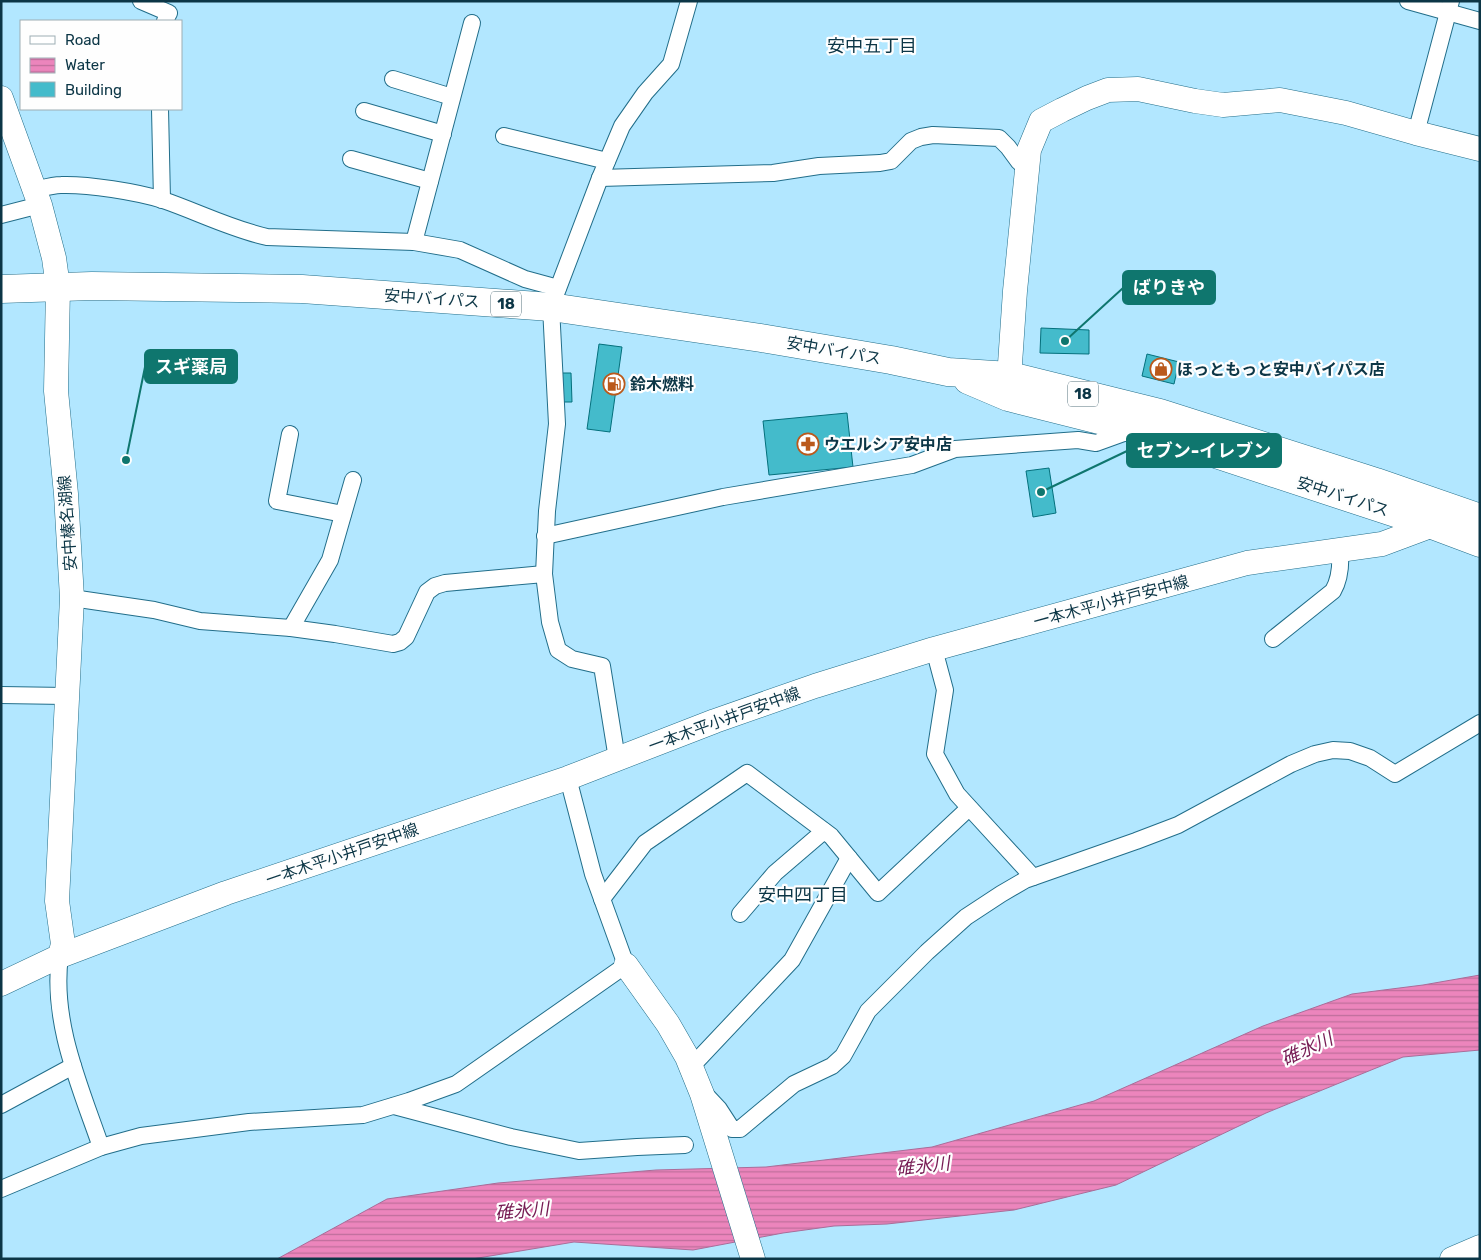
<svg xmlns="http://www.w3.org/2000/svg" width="1481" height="1260" viewBox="0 0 1481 1260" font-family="Rubik,'Noto Sans JP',sans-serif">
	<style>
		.water { fill: url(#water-rules); stroke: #a96d99 }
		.building { fill: #44bbcb; stroke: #04707c }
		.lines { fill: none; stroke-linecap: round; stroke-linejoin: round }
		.street-casing { stroke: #226e8a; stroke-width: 18 }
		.secondary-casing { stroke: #226e8a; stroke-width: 25 }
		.highway-casing { stroke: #226e8a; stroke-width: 29 }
		.street { stroke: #fff; stroke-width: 16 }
		.secondary { stroke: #fff; stroke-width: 24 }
		.highway { stroke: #fff; stroke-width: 28 }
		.labels { text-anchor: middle; stroke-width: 4.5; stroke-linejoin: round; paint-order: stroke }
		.shield { fill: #fefefe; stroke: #55727d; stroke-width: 1 }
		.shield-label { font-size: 15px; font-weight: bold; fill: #0c3646 }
		.street-label { font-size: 16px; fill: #0c3646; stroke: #fefefe }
		.poi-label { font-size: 16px; font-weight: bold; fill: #0c3646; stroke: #fefefe; text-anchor: start }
		.neighbourhood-label { font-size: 18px; fill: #0c3646; stroke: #fefefe }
		.water-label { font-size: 18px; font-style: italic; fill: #761b53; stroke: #fefefe }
		.leader { fill: none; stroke: #0f766e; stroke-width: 2 }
		.callout-dot { fill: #0f766e; stroke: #fefefe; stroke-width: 2 }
		.callout { fill: #0f766e; stroke: #0f766e; stroke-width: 2 }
		.callout-label { font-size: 18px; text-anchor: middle; font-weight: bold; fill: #fff }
	</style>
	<defs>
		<pattern id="water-rules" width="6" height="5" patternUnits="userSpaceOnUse" patternTransform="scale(1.25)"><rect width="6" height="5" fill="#ec85bc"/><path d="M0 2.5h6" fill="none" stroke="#be6e9b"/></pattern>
	</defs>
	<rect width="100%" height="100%" fill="#b2e7ff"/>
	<path class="water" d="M1480,975V1050L1403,1057L1266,1113L1116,1185L1014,1210L887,1224L834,1226L783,1233L693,1250L574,1242L472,1259H277L387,1199L498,1183L656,1170L766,1167L932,1147L1094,1101L1263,1026L1352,994L1423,985Z"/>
	<g class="building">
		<path d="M1041,328L1089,330V354L1040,353Z"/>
		<path d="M599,344L622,347L610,432L587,429Z"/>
		<path d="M1147,354L1179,362L1174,384L1142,376Z"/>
		<path d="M559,373H571L572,402H560Z"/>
		<path d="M847,413L853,467L769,475L763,421Z"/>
		<path d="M1049,468L1056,513L1033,517L1026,471Z"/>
	</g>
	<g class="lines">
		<g class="street-casing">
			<g id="street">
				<path d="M141,1L169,13L165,21"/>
				<path d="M1408,1L1480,21"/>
				<path d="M393,79L452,97"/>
				<path d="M160,109L162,200"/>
				<path d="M364,111L443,134"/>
				<path d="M1416,133L1451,1"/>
				<path d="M504,136L607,161"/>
				<path d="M351,159L430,181"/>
				<path d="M600,178L773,173L819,166L880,163L891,161L911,141L921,137L933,135L999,138L1008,147L1019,162L1027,163"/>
				<path d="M35,190C43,188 53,185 61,185C88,184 137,192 163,200C198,212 231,229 267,237L414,242L460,250L525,279L558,288"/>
				<path d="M1,215L40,205"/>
				<path d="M414,242L472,23"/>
				<path d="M290,434L277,501L343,514"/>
				<path d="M545,536L723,497L912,465L955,449L1078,440L1096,443L1132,430"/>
				<path d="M72,598L154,610L200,621L291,628L335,634L393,644L400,642L406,637L427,592L435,586L445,583L544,574"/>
				<path d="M291,628L330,560L353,480"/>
				<path d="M1273,639L1333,591C1340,579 1341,564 1340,550"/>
				<path d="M934,649L945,690L935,754L957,794L1033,877"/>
				<path d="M1,695L66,696"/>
				<path d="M617,759L602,666L572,659L558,650L550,622L544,574L547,511L557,424L551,307L600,178L622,126L645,93L671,64L689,1"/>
				<path d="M602,899L645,843L747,773L831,836L878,893L969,808"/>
				<path d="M740,914L775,873L824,831"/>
				<path d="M60,956C51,1022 80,1086 101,1147"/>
				<path d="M691,1067L792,960L849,858"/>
				<path d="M704,1093L719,1109L732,1129H740L794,1084L832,1066L843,1056L868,1011L927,952L966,917L1001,894L1025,880L1136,841L1178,825L1291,764L1315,754L1333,750L1350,751L1370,758L1395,774L1480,723"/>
				<path d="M1,1105L73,1066"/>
				<path d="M394,1106L511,1137L579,1151L637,1147L685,1145"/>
				<path d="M1,1189L101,1147L141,1136L249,1122L363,1115L409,1101L456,1084L626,965L593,874L568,778"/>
			</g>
		</g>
		<g class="secondary-casing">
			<g id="secondary">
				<path d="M1,98L40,205L54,258L58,287L56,391L66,494L72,598L57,901L63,944L60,956"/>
				<path d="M1008,393L1015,291L1029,150L1041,121L1062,110L1087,98L1108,90L1138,89L1195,101L1223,105L1280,100L1346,113L1416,133L1480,149"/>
				<path d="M626,965L668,1024L687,1057L702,1094L753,1259"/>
				<path d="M1,984L60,956L226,893L568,778L715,721L815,686L934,649L1247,563L1382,544L1441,522"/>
				<path d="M1452,1259L1480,1247"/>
			</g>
		</g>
		<g class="highway-casing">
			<g id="highway">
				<path d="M1,289L92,286L302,289L551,307L761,338L891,360L948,372L1010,376L1160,413L1376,482L1480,518"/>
				<path d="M968,380L1008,397L1155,434L1432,525L1480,543"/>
			</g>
		</g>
		<use href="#street" class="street"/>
		<use href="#secondary" class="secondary"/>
		<use href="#highway" class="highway"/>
	</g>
	<defs>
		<g id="shop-ring" transform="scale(1.125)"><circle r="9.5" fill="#fefefe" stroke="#ba591b" stroke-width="1.5"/><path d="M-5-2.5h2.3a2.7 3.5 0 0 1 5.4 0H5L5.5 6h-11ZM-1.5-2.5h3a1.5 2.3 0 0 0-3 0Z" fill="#ba591b"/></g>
		<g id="fuel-ring" transform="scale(1.125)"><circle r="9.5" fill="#fefefe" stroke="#ba591b" stroke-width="1.5"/><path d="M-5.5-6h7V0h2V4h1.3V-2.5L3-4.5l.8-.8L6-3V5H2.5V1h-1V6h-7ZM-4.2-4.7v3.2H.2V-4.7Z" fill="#ba591b"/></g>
		<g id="pharmacy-ring" transform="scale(1.125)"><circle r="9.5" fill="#fefefe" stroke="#ba591b" stroke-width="1.5"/><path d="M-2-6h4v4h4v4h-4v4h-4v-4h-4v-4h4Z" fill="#ba591b"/></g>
	</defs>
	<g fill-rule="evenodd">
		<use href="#shop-ring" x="1161" y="369"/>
		<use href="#fuel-ring" x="614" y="384"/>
		<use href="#pharmacy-ring" x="808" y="444"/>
	</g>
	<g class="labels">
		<g class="shield">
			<rect x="491" y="291.5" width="30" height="25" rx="4"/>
			<rect x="1068" y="381.5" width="30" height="25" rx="4"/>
		</g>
		<g class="shield-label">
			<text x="506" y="309">18</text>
			<text x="1083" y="399">18</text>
		</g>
		<g class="street-label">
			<text transform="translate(432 298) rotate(4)" y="6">安中バイパス</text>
			<text transform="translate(834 350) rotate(10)" y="6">安中バイパス</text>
			<text transform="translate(1343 496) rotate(18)" y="6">安中バイパス</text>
			<text transform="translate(67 523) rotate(-94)" y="6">安中榛名湖線</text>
			<text transform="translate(1111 601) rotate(-15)" y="6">一本木平小井戸安中線</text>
			<text transform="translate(724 719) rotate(-20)" y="6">一本木平小井戸安中線</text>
			<text transform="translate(342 854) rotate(-19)" y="6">一本木平小井戸安中線</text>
		</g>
		<g class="poi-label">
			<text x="1177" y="375">ほっともっと安中バイパス店</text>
			<text x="630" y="390">鈴木燃料</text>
			<text x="824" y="450">ウエルシア安中店</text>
		</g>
		<g class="neighbourhood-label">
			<text x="872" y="52">安中五丁目</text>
			<text x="803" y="901">安中四丁目</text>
		</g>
		<g class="water-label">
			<text transform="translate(1307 1049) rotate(-25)" y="6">碓氷川</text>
			<text transform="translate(923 1166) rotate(-6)" y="6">碓氷川</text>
			<text transform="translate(522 1211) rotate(-5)" y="6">碓氷川</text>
		</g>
	</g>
	<path class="leader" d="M1065 341L1123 288M126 460L145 367M1041 492L1127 451"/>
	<g class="callout-dot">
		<circle cx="1065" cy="341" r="5"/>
		<circle cx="126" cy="460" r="5"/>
		<circle cx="1041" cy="492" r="5"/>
	</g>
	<g class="callout">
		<rect x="1123" y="271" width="92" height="33" rx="5"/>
		<rect x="145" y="350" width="92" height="33" rx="5"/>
		<rect x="1127" y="434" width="154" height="33" rx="5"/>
	</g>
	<g class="callout-label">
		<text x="1169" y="294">ばりきや</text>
		<text x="191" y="373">スギ薬局</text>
		<text x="1204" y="457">セブン-イレブン</text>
	</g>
	<rect width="1481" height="1260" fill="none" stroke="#0c3646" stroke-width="5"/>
	<rect x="20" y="20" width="162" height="90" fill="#fefefe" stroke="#9daeb4"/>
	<rect x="30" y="36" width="25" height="8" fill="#ffffff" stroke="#9daeb4"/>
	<text x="65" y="45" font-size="15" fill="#0c3646">Road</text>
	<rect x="30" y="58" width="25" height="15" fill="url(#water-rules)" stroke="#9daeb4"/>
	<text x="65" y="70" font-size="15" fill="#0c3646">Water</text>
	<rect x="30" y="82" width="25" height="15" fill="#44bbcb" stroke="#9daeb4"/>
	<text x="65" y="95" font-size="15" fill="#0c3646">Building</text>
</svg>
